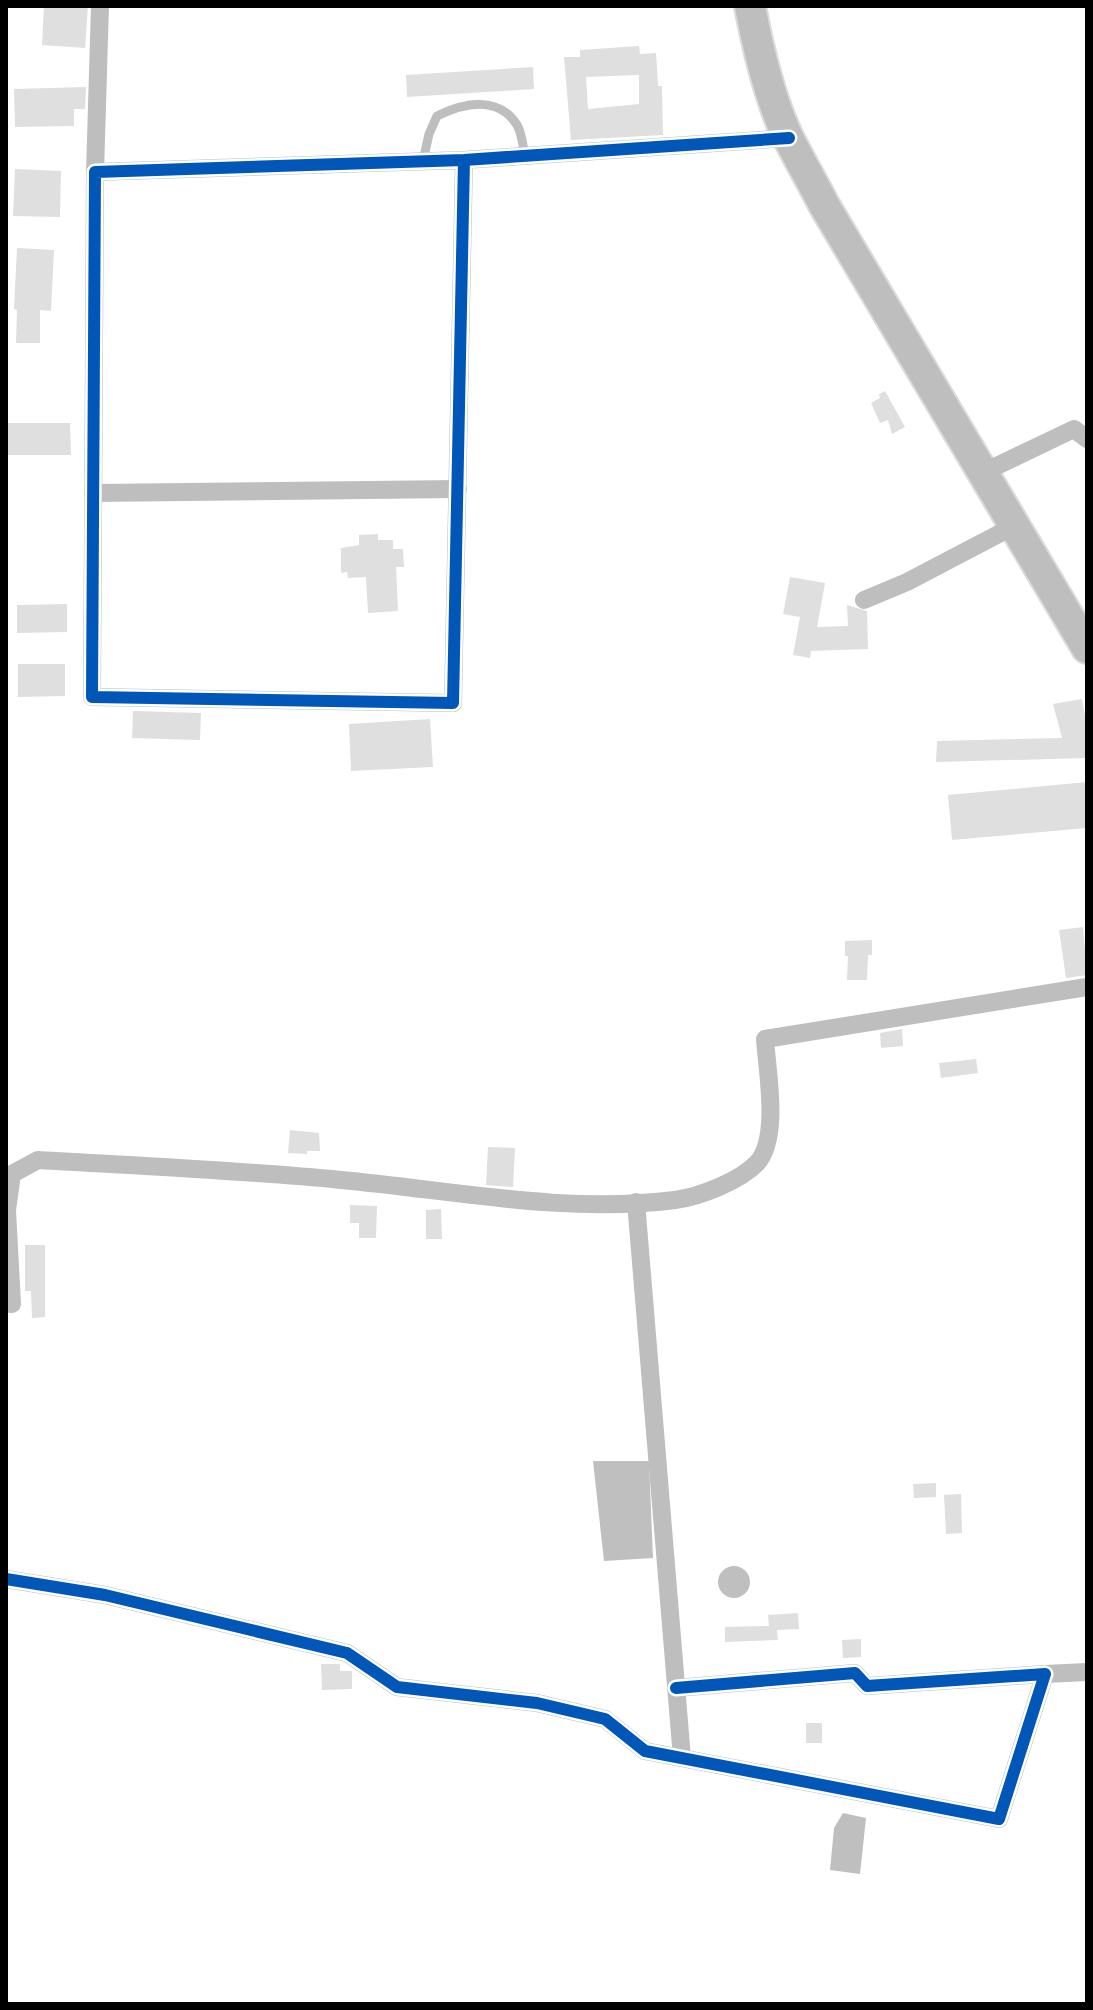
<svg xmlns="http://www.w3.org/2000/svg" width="1093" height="2010" viewBox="0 0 1093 2010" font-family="'Noto Sans',sans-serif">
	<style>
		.water { fill: #bfbfbf }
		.building { fill: #dfdfdf; fill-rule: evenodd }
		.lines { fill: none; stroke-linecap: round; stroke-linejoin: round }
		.trunk-casing { stroke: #dbdbdb; stroke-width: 34 }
		.service { stroke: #bebebe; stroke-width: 9 }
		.minor { stroke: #bebebe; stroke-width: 18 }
		.trunk { stroke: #bebebe; stroke-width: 30 }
		.cycleway-casing { stroke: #fff; stroke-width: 17 }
		.cycleway { stroke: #0057b8; stroke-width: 12 }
	</style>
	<rect width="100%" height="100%" fill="#fff"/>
	<g class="water">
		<path d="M593,1461H649L653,1558L604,1561Z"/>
		<circle cx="734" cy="1582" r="16"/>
		<path d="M843,1813L866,1818L860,1874L830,1870L834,1828Z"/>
	</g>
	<g class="building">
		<path d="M44,6H88L85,48L42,45Z"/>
		<path d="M639,46L640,54L656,53L658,86H662L663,135L571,140L564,57H580V50ZM639,75V104L588,109L586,77Z"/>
		<path d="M533,67L534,89L407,97L406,75Z"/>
		<path d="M86,87L85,109H74V126L15,127L14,89Z"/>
		<path d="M15,169L61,171L60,217L13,216Z"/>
		<path d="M17,248L54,250L51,311L40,310V343H16L17,310L14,309Z"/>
		<path d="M885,391L905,427L892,434L888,420L880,423L871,403L880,398L879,394Z"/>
		<path d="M6,423H70L71,455H6Z"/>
		<path d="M378,534V540H393V549H403L404,567H396L398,611L368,613L366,577L348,578L347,572L341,573V548L359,545V535Z"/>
		<path d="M790,577L825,583L817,627L848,626L847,605L867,611L868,649L811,651L810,658L793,655L800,617L783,614Z"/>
		<path d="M67,604V632L17,633V605Z"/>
		<path d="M18,664H65V696L18,697Z"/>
		<path d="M1082,699L1087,728V758L936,762L937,741L1062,738L1053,704Z"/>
		<path d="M133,711L201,713L200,740L132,738Z"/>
		<path d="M430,719L433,767L351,771L349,724Z"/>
		<path d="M1087,782V828L952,840L948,795Z"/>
		<path d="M1083,927L1087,975L1066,978L1059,930Z"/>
		<path d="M872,940V955H868L867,980H847L848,956H845V941Z"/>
		<path d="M902,1029L903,1046L881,1048L880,1033Z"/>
		<path d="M976,1059L978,1073L941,1078L939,1063Z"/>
		<path d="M290,1130L319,1133L320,1151H307V1154L288,1153Z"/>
		<path d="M488,1147L515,1148L513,1187L486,1185Z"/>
		<path d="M350,1205L377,1206L376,1238H359V1223H350Z"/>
		<path d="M441,1209L442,1239H426V1210Z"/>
		<path d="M25,1245H45V1317L32,1318L31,1291H25Z"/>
		<path d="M936,1483V1497L914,1498L913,1484Z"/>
		<path d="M961,1494L962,1533L946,1534L944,1495Z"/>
		<path d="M798,1613L799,1629L777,1630L778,1640L725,1642V1627L769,1626L768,1615Z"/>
		<path d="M861,1639V1657L843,1658L842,1640Z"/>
		<path d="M321,1664H340V1671H352V1689L322,1690Z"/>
		<rect x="806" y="1723" width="16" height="20"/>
	</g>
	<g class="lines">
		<g class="trunk-casing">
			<path id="trunk" d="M750,6C758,49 768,93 786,133C798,158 812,181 824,205L1087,648"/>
		</g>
		<path class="service" d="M423,161L429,134L437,116C464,103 498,95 517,125C522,133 523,147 525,156"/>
		<g class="minor">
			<path d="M464,160L453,703L92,697L95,172L464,160L789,138"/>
			<path d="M95,172L100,6"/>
			<path d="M982,473L1074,429L1087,439"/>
			<path d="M93,493L458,489"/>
			<path d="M864,600L907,582L1014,526"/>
			<path d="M636,1202L682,1758"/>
			<path d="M6,1303L12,1304L7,1210L12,1174L38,1160C139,1166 240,1170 341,1180C451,1190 564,1214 675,1200C699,1197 740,1181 757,1163C780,1138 767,1071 765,1039L1087,987"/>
			<path d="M6,1579L105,1595L347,1653L397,1687L537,1703L605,1719L645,1751L999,1819L1045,1674L867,1686L855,1673L676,1688"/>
			<path d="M1045,1674L1087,1672"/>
		</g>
		<use href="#trunk" class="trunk"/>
		<g class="cycleway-casing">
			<g id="cycleway">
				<path d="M464,160L453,703L92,697L95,172L464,160L789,138"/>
				<path d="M6,1579L105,1595L347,1653L397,1687L537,1703L605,1719L645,1751L999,1819L1045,1674L867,1686L855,1673L676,1688"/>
			</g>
		</g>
		<use href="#cycleway" class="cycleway"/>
	</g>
	<rect width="1093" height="2010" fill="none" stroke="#000000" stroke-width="16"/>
</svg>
